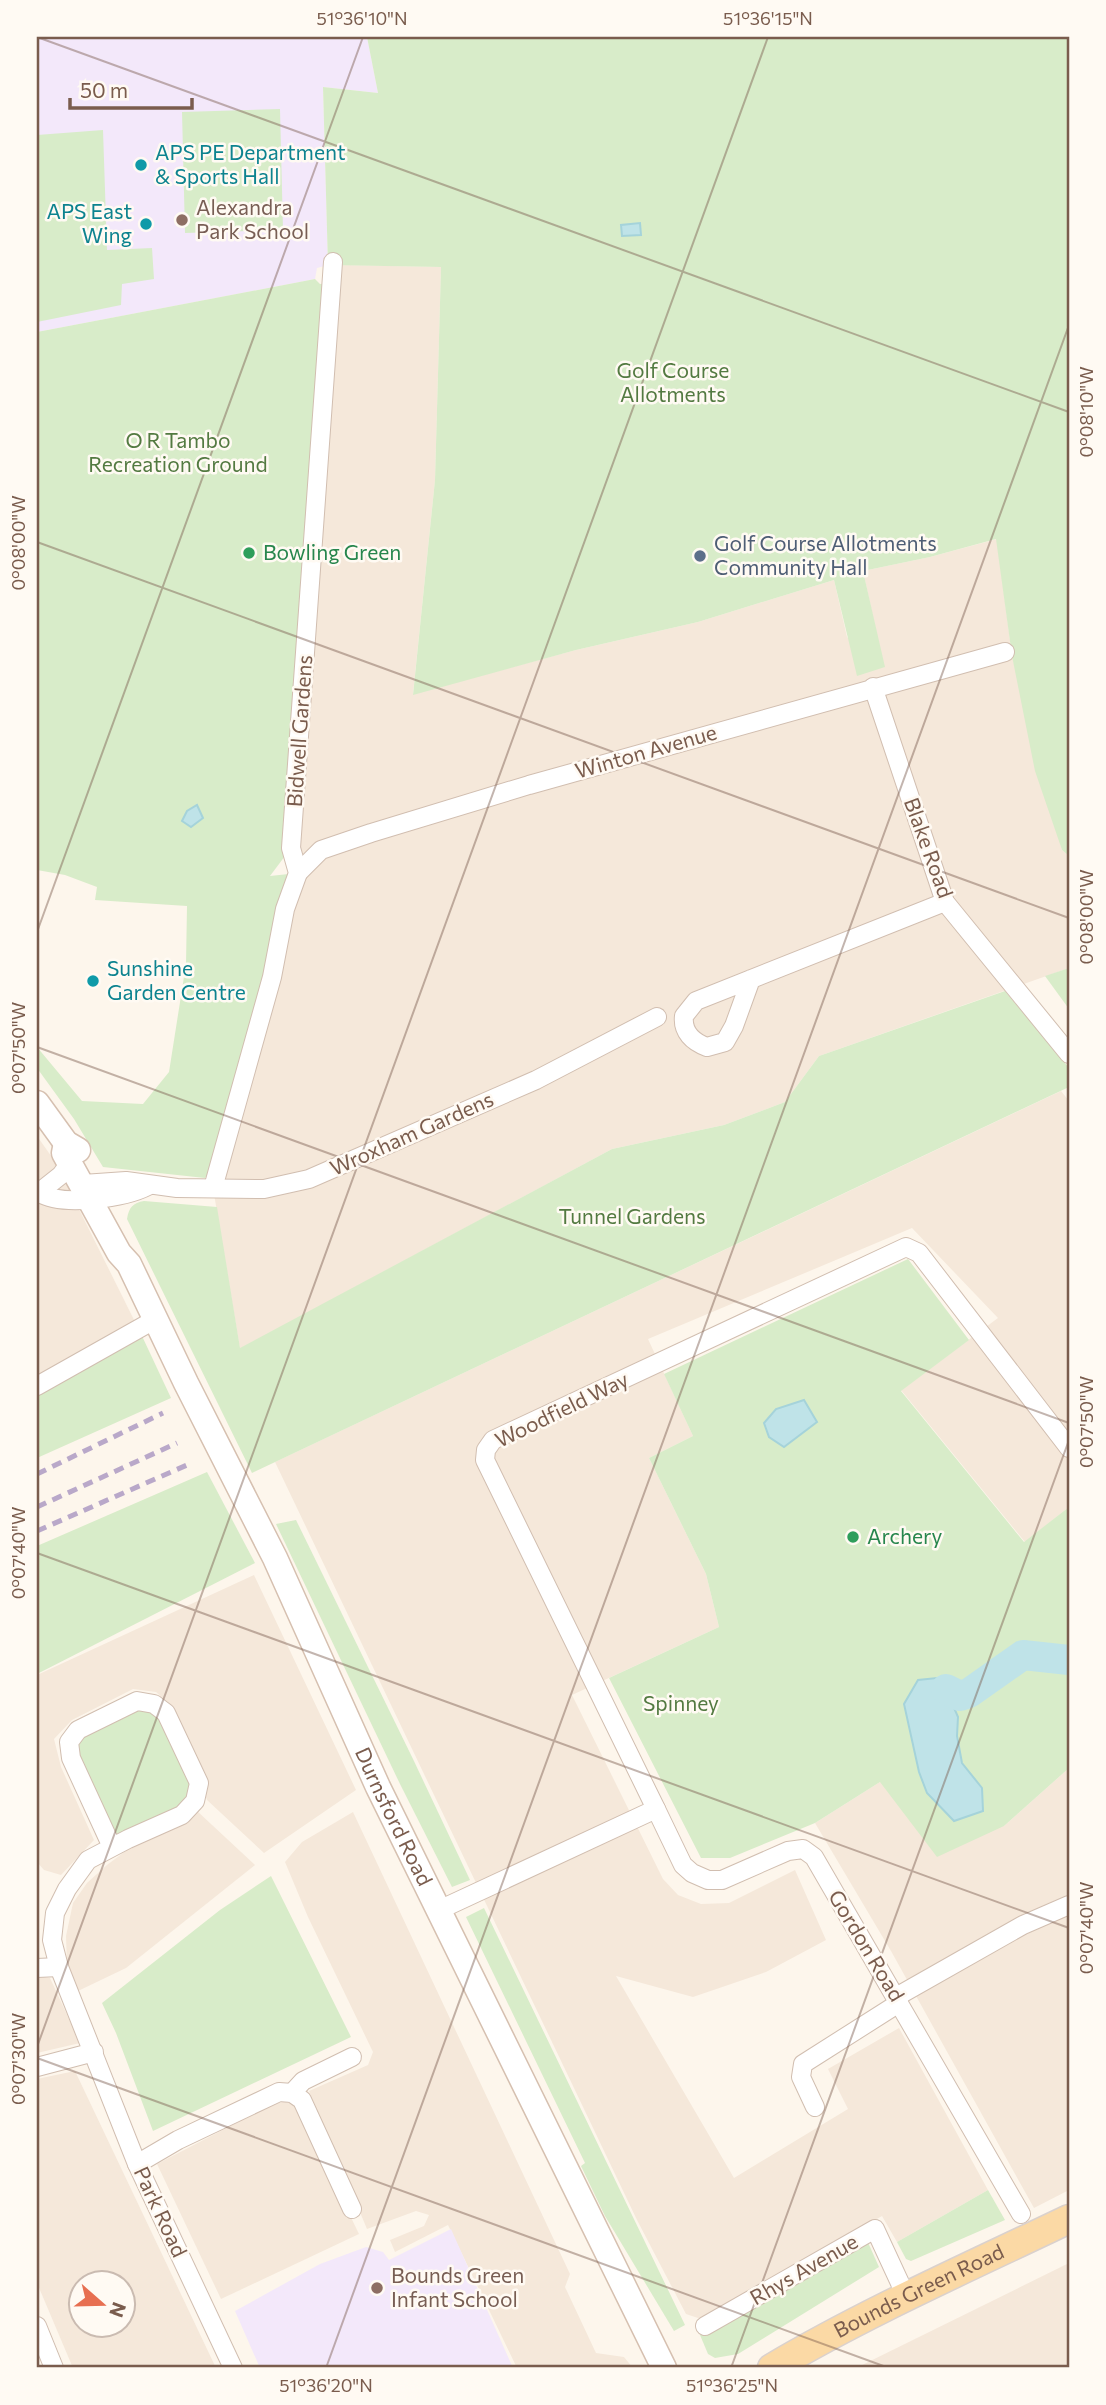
<svg xmlns="http://www.w3.org/2000/svg" width="1106" height="2405" viewBox="0 0 1106 2405" font-family="Commissioner,sans-serif">
	<style>
		.residential { fill: #f5e8da; fill-rule: evenodd }
		.education { fill: #f3e8fa }
		.green { fill: #d8ecc9 }
		.water { fill: #bfe3e8; stroke: #a5d3da; stroke-width: 2 }
		.lines { fill: none; stroke-linecap: round; stroke-linejoin: round }
		.river { stroke: #bfe3e8; stroke-width: 30 }
		.street-casing { stroke: #d1beb0; stroke-width: 20 }
		.secondary-casing { stroke: #d6c0b0; stroke-width: 27 }
		.primary-casing { stroke: #dad1cd; stroke-width: 31 }
		.street { stroke: #fff; stroke-width: 18 }
		.secondary { stroke: #fff; stroke-width: 24 }
		.primary { stroke: #fbd9a5; stroke-width: 28 }
		.rail { stroke: #b9a8c9; stroke-width: 5; stroke-dasharray: 10 7; stroke-linecap: butt }
		.ticks { fill: none; stroke: #7a5c4d; stroke-width: 2; stroke-opacity: 0.45 }
		.culture-dot { fill: #0f9aa8; stroke: #fffaf3; stroke-width: 2.5 }
		.education-dot { fill: #8d6e63; stroke: #fffaf3; stroke-width: 2.5 }
		.leisure-dot { fill: #2e9e5b; stroke: #fffaf3; stroke-width: 2.5 }
		.service-dot { fill: #5c6f8a; stroke: #fffaf3; stroke-width: 2.5 }
		.labels { text-anchor: middle; stroke-width: 5; stroke-linejoin: round; paint-order: stroke }
		.culture-label { font-size: 21px; fill: #0d838f; stroke: #fffaf3; text-anchor: start }
		.education-label { font-size: 21px; fill: #785e54; stroke: #fffaf3; text-anchor: start }
		.park-label { font-size: 21px; fill: #537a41; stroke: #fffaf3 }
		.service-label { font-size: 21px; fill: #4e5e75; stroke: #fffaf3; text-anchor: start }
		.leisure-label { font-size: 21px; fill: #27864d; stroke: #fffaf3; text-anchor: start }
		.street-label { font-size: 21px; fill: #7a5c4d; stroke: #fffaf3 }
		.neatline { fill: none; stroke: #7a5c4d; stroke-width: 2.5 }
		.ticks-label { font-size: 18px; text-anchor: middle; fill: #7a5c4d }
	</style>
	<rect width="100%" height="100%" fill="#fdf6ec"/>
	<g class="residential">
		<path d="M340,265L441,267L435,480L413,694L576,650L698,622L834,580L847,637L878,668L884,667L863,571L930,557L997,539L1012,656L1062,850L1069,856V968L819,1056L785,1102L724,1125L612,1149L240,1349L213,1188L298,873Z"/>
		<path d="M1061,1091L1069,1101V1507L1025,1542L901,1390L998,1318L912,1228L648,1339L693,1436L649,1458L706,1574L719,1627L572,1695L663,1879L678,1895L701,1904L729,1903L795,1870L826,1940L766,1972L693,1997L616,1976L734,2178L848,2109L828,2069L899,2028L988,2190L897,2242L882,2216L701,2319L686,2314L637,2220L275,1462Z"/>
		<path d="M37,1136L56,1163L142,1336L37,1396Z"/>
		<path d="M254,1575L356,1790L264,1853L207,1800L171,1705L156,1692L133,1689L72,1720L54,1739L61,1767L94,1840L61,1875L44,1870L37,1862V1675Z"/>
		<path d="M1069,1768V2190L1034,2208L891,1951L815,1823L880,1782L1004,1826Z"/>
		<path d="M197,1811L255,1865L126,1968L78,1991L67,1965L66,1936L73,1903L87,1883L107,1865L135,1844Z"/>
		<path d="M353,1812L570,2274L565,2287L596,2353L624,2357L633,2368H517L448,2225L395,2252L390,2240L424,2226L429,2215L416,2211L367,2229L309,2091L368,2065L373,2052L308,1917L285,1862L302,1842Z"/>
		<path d="M37,1976L50,1978L80,2043L37,2053Z"/>
		<path d="M75,2071L216,2368H73L37,2283V2079ZM80,2282H122V2324H80Z"/>
		<path d="M285,2102L295,2105L300,2112L359,2234L221,2299L157,2164L275,2103Z"/>
		<path d="M1069,2263V2368H856Z"/>
	</g>
	<g class="education">
		<path d="M37,37H367L378,93L323,87L328,265L317,268L315,279L37,332Z"/>
		<path d="M451,2229L513,2368H260L235,2311L320,2264L366,2247L383,2252L389,2260Z"/>
	</g>
	<g class="green">
		<path d="M367,37H1069V856L1062,850L1035,771L1012,656L996,539L930,557L863,571L885,667L857,676L834,580L698,622L576,650L413,695L435,480L441,267L328,265L323,87L378,93Z"/>
		<path d="M280,109L283,230L185,233L182,112Z"/>
		<path d="M103,130L107,250L152,248L154,279L122,284L121,305L37,322V135Z"/>
		<path d="M315,279L320,284L332,283L291,848L270,876L298,873L211,1169L205,1178L103,1167L74,1119L37,1068V1047L82,1101L143,1104L169,1072L186,964L187,906L95,900L97,887L65,875L37,870V332Z"/>
		<path d="M1069,968V1009L1045,976Z"/>
		<path d="M1005,991L1069,1068V1087L252,1473L127,1219C129,1207 133,1203 144,1201L217,1207L240,1348L612,1149L724,1125L785,1102L819,1056Z"/>
		<path d="M908,1259L969,1340L901,1391L1024,1542L1069,1507V1768L1004,1826L937,1857L880,1782L815,1823L730,1858H701L609,1678L719,1627L706,1574L649,1458L693,1436L664,1374Z"/>
		<path d="M142,1336L171,1398L37,1458V1396Z"/>
		<path d="M207,1472L255,1563L37,1674V1546Z"/>
		<path d="M296,1520L413,1759L470,1880L452,1887L400,1784L276,1524Z"/>
		<path d="M140,1707L160,1716L194,1781L188,1799L179,1812L115,1841L75,1744L82,1732Z"/>
		<path d="M271,1876L351,2037L153,2131L116,2033L102,2003L220,1910Z"/>
		<path d="M484,1908L685,2325L674,2331L605,2216L581,2166L585,2163L466,1917Z"/>
		<path d="M988,2190L1005,2220L911,2261L906,2259L897,2242Z"/>
		<path d="M866,2238L879,2267L738,2354L715,2358L708,2354L700,2335Z"/>
	</g>
	<g class="water">
		<path d="M640,223L641,235L622,236L621,225Z"/>
		<path d="M197,805L203,818L191,827L182,821L187,811Z"/>
		<path d="M804,1400L817,1422L784,1447L769,1437L764,1423L776,1409Z"/>
		<path d="M937,1678L946,1689L958,1717L957,1736L962,1763L982,1788L983,1811L954,1821L927,1793L919,1772L904,1704L918,1680Z"/>
	</g>
	<g class="lines">
		<path class="river" d="M946,1689L960,1696L969,1693L1023,1655L1069,1660"/>
		<g class="street-casing">
			<g id="street">
				<path d="M873,687L945,902L1069,1054"/>
				<path d="M298,873L321,850L371,833L529,785L1005,652"/>
				<path d="M751,979L734,1026L725,1042L707,1047C693,1042 682,1032 684,1016L696,1001L945,902"/>
				<path d="M83,1184L126,1181L177,1188L264,1189L309,1179L536,1080L657,1017"/>
				<path d="M213,1188L272,977L285,909L298,873L291,848L333,262"/>
				<path d="M40,1193C62,1207 125,1198 148,1186"/>
				<path d="M37,1194L61,1175L70,1163"/>
				<path d="M37,1386L156,1319"/>
				<path d="M656,1809L683,1865L692,1873L708,1880H722L788,1851L803,1849L814,1857L1021,2214"/>
				<path d="M112,1847L71,1758L69,1742L78,1730L137,1701L154,1704L166,1713L199,1783L195,1801L182,1815L128,1839L88,1860L67,1889L55,1913L52,1940L59,1967L137,2164L233,2368"/>
				<path d="M439,1910L656,1809L485,1460L486,1450L493,1440L906,1247L919,1253L1069,1448"/>
				<path d="M37,1968L59,1967"/>
				<path d="M896,1997L1023,1925L1069,1905"/>
				<path d="M37,2067L94,2052"/>
				<path d="M292,2093L303,2081L352,2057"/>
				<path d="M815,2107L801,2077L803,2064L899,2003"/>
				<path d="M137,2164L178,2140L279,2092L292,2093L302,2100L352,2209"/>
				<path d="M37,2326L54,2368"/>
				<path d="M705,2326L875,2229L906,2296"/>
			</g>
		</g>
		<g class="secondary-casing">
			<g id="secondary">
				<path d="M37,1103L66,1143L78,1150"/>
				<path id="s1" d="M66,1143L64,1153L119,1253L129,1264L186,1383L275,1558L378,1787L664,2368"/>
			</g>
		</g>
		<g class="primary-casing">
			<g id="primary">
				<path id="s2" d="M772,2368C867,2312 969,2267 1069,2219"/>
			</g>
		</g>
		<use href="#street" class="street"/>
		<use href="#secondary" class="secondary"/>
		<use href="#primary" class="primary"/>
		<g class="rail">
			<path d="M37,1474L163,1413"/>
			<path d="M37,1507L177,1443"/>
			<path d="M37,1531L187,1465"/>
		</g>
	</g>
	<path class="ticks" d="M37,37L1069,412M37,542L1069,918M37,932L363,37M37,1047L1069,1423M37,1553L1069,1928M37,2047L768,37M37,2058L889,2368M326,2368L1069,325M731,2368L1069,1440"/>
	<g class="culture-dot">
		<circle cx="141" cy="165" r="7"/>
		<circle cx="146" cy="224" r="7"/>
		<circle cx="93" cy="981" r="7"/>
	</g>
	<g class="education-dot">
		<circle cx="182" cy="220" r="7"/>
		<circle cx="377" cy="2288" r="7"/>
	</g>
	<g class="leisure-dot">
		<circle cx="249" cy="553" r="7"/>
		<circle cx="853" cy="1537" r="7"/>
	</g>
	<circle class="service-dot" cx="700" cy="556" r="7"/>
	<g class="labels">
		<g class="culture-label">
			<text x="155" y="160">APS PE Department<tspan x="155" dy="24">&amp; Sports Hall</tspan></text>
			<text x="132" y="219" text-anchor="end">APS East<tspan x="132" dy="24">Wing</tspan></text>
			<text x="107" y="976">Sunshine<tspan x="107" dy="24">Garden Centre</tspan></text>
		</g>
		<g class="education-label">
			<text x="196" y="215">Alexandra<tspan x="196" dy="24">Park School</tspan></text>
			<text x="391" y="2283">Bounds Green<tspan x="391" dy="24">Infant School</tspan></text>
		</g>
		<g class="park-label">
			<text x="673" y="378">Golf Course<tspan x="673" dy="24">Allotments</tspan></text>
			<text x="178" y="448">O R Tambo<tspan x="178" dy="24">Recreation Ground</tspan></text>
			<text x="632" y="1224">Tunnel Gardens</text>
			<text x="681" y="1711">Spinney</text>
		</g>
		<g class="service-label">
			<text x="714" y="551">Golf Course Allotments<tspan x="714" dy="24">Community Hall</tspan></text>
		</g>
		<g class="leisure-label">
			<text x="263" y="560">Bowling Green</text>
			<text x="867" y="1544">Archery</text>
		</g>
		<g class="street-label">
			<text transform="translate(300 731) rotate(-86)" y="7">Bidwell Gardens</text>
			<text transform="translate(646 752) rotate(-16)" y="7">Winton Avenue</text>
			<text transform="translate(928 848) rotate(70)" y="7">Blake Road</text>
			<text transform="translate(412 1134) rotate(-24)" y="7">Wroxham Gardens</text>
			<text transform="translate(562 1410) rotate(-26)" y="7">Woodfield Way</text>
			<text dy="7" stroke="none"><textPath href="#s1" startOffset="752">Durnsford Road</textPath></text>
			<text transform="translate(866 1946) rotate(59)" y="7">Gordon Road</text>
			<text transform="translate(160 2212) rotate(65)" y="7">Park Road</text>
			<text transform="translate(804 2270) rotate(-30)" y="7">Rhys Avenue</text>
			<text dy="7" stroke="none"><textPath href="#s2" startOffset="166">Bounds Green Road</textPath></text>
		</g>
	</g>
	<rect width="1106" height="2405" fill="none" stroke="#fffaf3" stroke-width="77"/>
	<g transform="translate(102 2304) rotate(110)"><circle r="33" fill="#fffaf3" stroke="#cabbb1" stroke-width="2"/>
	<path d="M0-5L12 26L0 18L-12 26Z" fill="#e76f51"/>
	<text y="-10" font-size="19" font-weight="bold" text-anchor="middle" fill="#7a5c4d">N</text>
	</g>
	<path d="M70 98v10h122v-10" fill="none" stroke="#7a5c4d" stroke-width="3.5"/>
	<text x="80" y="98" font-size="21" fill="#7a5c4d" stroke="#fffaf3" stroke-width="5" paint-order="stroke">50 m</text>
	<rect x="38" y="38" width="1030" height="2328" class="neatline"/>
	<g class="ticks-label">
		<text x="362" y="25">51°36'10"N</text>
		<text x="768" y="25">51°36'15"N</text>
		<text transform="translate(1087 412) rotate(-90)" y="6">0°08'10"W</text>
		<text transform="translate(19 543) rotate(-90)" y="6">0°08'00"W</text>
		<text transform="translate(1087 917) rotate(-90)" y="6">0°08'00"W</text>
		<text transform="translate(19 1048) rotate(-90)" y="6">0°07'50"W</text>
		<text transform="translate(1087 1422) rotate(-90)" y="6">0°07'50"W</text>
		<text transform="translate(19 1553) rotate(-90)" y="6">0°07'40"W</text>
		<text transform="translate(1087 1928) rotate(-90)" y="6">0°07'40"W</text>
		<text transform="translate(19 2059) rotate(-90)" y="6">0°07'30"W</text>
		<text x="326" y="2392">51°36'20"N</text>
		<text x="732" y="2392">51°36'25"N</text>
	</g>
</svg>
